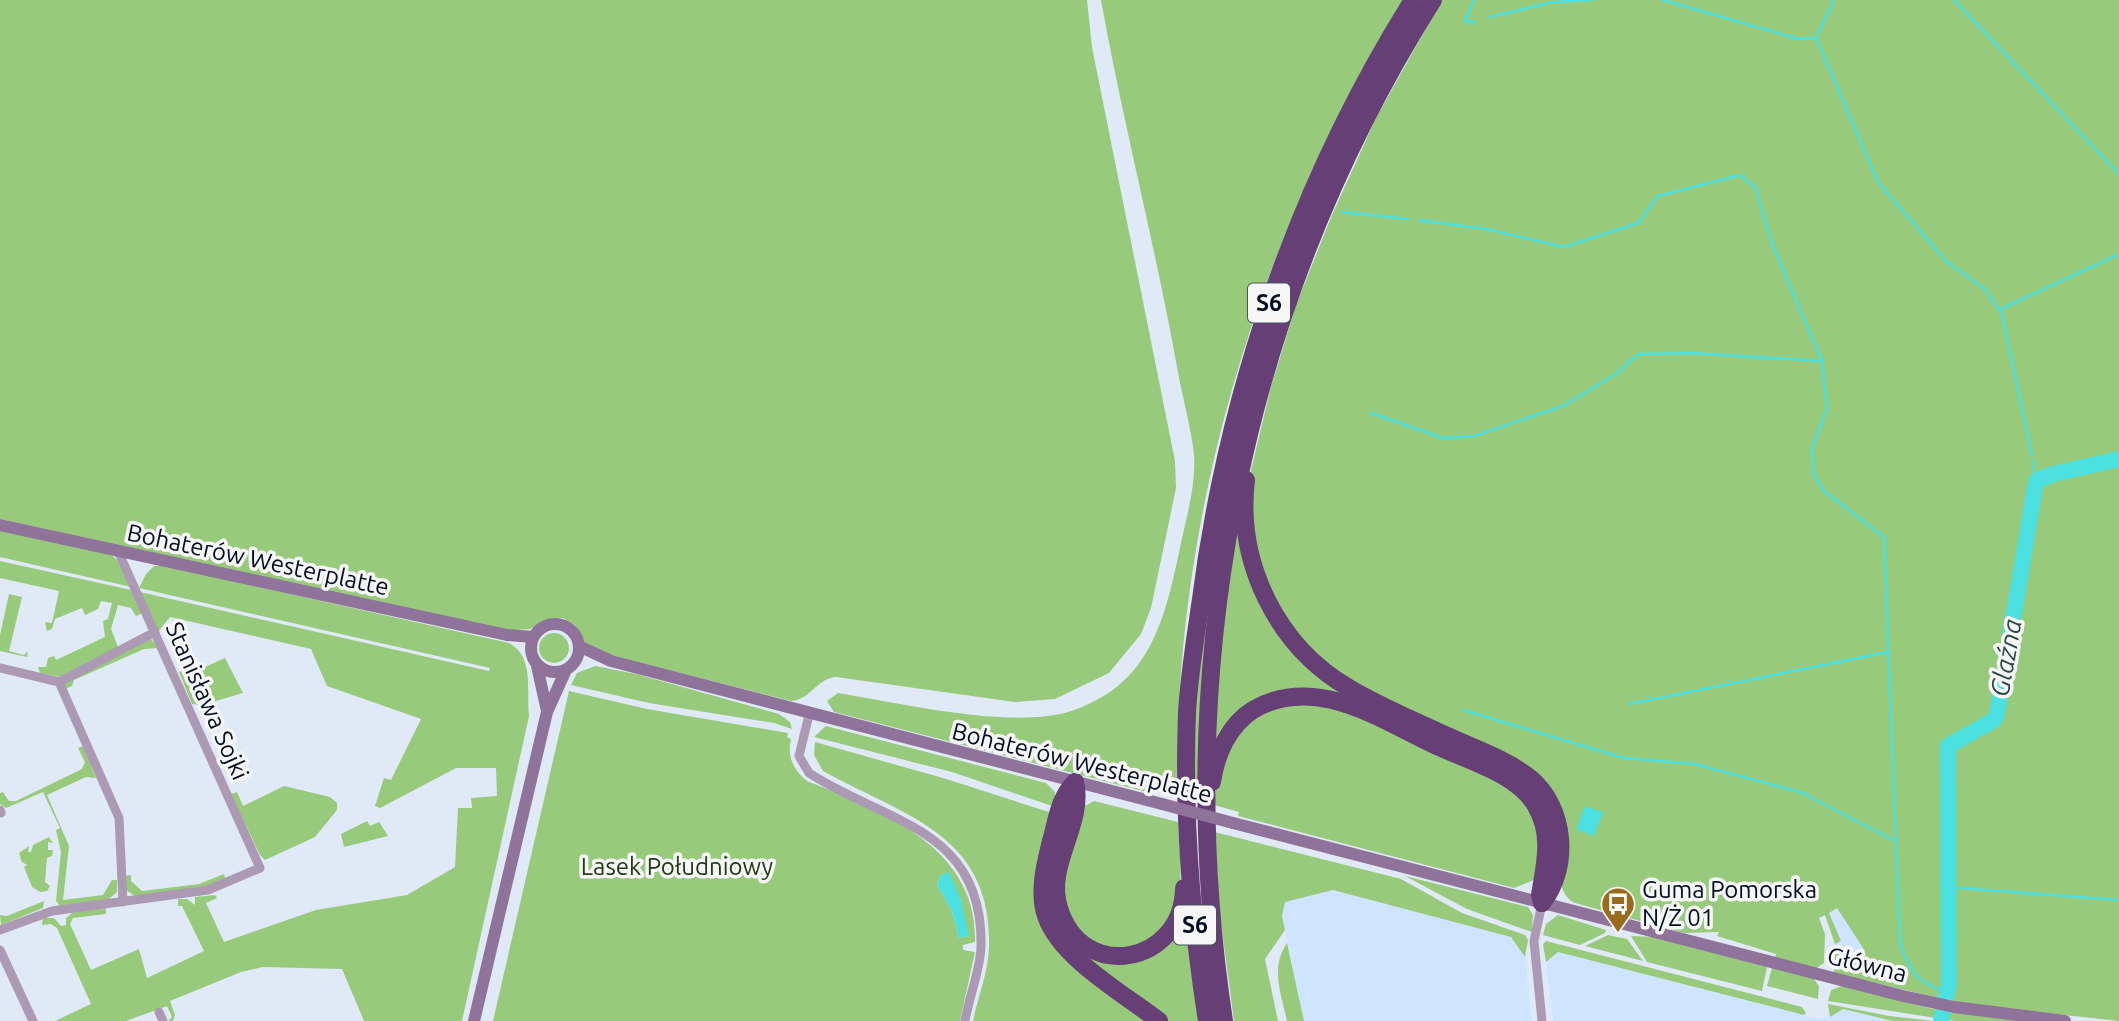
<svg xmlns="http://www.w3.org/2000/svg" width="2119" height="1021" viewBox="0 0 2119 1021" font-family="Ubuntu,sans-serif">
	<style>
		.built { fill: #cfe4ff }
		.green { fill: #97ca7b; fill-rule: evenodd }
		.water { fill: #4de0e0 }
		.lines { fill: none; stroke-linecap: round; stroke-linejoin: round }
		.stream { stroke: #4de0e0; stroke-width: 2.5 }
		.river { stroke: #4de0e0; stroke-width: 16 }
		.street { stroke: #ac9ab5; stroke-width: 9 }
		.secondary { stroke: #8f739b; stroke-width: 12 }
		.highway { stroke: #673f77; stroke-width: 18 }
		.secondary-bridge { stroke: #8f739b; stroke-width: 12 }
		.labels { text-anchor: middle; stroke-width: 7; stroke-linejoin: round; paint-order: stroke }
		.shield { fill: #f6f6f6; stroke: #4a5462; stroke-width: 2 }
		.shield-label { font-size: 23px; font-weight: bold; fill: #010e23 }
		.street-label { font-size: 24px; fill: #010e23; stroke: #f6f6f6 }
		.park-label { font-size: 24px; fill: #233c13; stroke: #f6f6f6 }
		.poi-label { font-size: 24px; fill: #010e23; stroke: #f6f6f6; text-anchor: start }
		.water-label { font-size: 26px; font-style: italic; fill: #2b4949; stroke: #f6f6f6 }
	</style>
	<rect width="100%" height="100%" fill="#e0eaf6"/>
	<g class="built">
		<path d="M1333,890L1511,937L1525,957L1532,1021H1304L1282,916L1285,901Z"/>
		<path d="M1837,908L1865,951L1850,958L1834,956L1833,933L1825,915Z"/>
		<path d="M1558,952L1815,1018L1830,1017L1843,1009L1893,1021H1553L1546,962Z"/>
	</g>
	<g class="green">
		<path d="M0,0H1087L1092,47L1175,461L1176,488L1151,608L1141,634L1109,673L1055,699L1015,702L836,677C816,679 810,700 791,701L610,655L585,642L575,625L563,618L548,619L530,629L505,631L0,519Z"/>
		<path d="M1101,0H1403C1258,239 1173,515 1177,796L1152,790L1151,793L834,712L827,701L838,693C899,703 1010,729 1068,712C1152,686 1165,618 1181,543C1187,515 1196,485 1194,455C1191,426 1182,396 1177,367C1155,244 1123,123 1101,0Z"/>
		<path d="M1420,0H1425C1387,73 1341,151 1309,227C1232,406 1196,606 1199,801L1193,799L1195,702L1218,512L1276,298L1346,130Z"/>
		<path d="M1442,0H2119V1021L1964,1004L1834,973L1835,954L1842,952L1850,958L1865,951L1837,908L1829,913L1841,941L1835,944L1825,915L1819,918L1825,934L1824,963L1815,969L1775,959L1776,954L1717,936L1719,932L1684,933L1575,903C1550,891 1563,850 1564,826L1347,681L1295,635L1257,562L1248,492L1251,470L1271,387L1296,305L1332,215L1376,118Z"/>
		<path d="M1238,515C1264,686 1375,707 1513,773C1553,800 1566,845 1546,891L1551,833L1544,810L1531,791L1508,775L1363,706L1315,691L1270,696L1237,716L1215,745L1217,669Z"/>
		<path d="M0,530L111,554L117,560L131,587L0,557Z"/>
		<path d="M0,561L131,590L143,613L136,616L131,608L118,605L111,629L118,647L60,677L40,673L38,667H46L48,658L54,656L56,660L105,637L103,621L108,619L112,603L101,601L98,609L85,615L82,608L55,619L52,629L47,631L45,622L52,623L59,591L0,578Z"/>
		<path d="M154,566H165L509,643C535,657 526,691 529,716L462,1021H364L342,969L263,967L241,972L170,1001L175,1015L173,1021H168L172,1017L167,1006L126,1021H55L91,1004L57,928L51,924L42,925L43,918H54L61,926L66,925V918L73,912L106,908V914L73,918L70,924L91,970L139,949L147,978L204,951L182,906H178V899H187L195,905V897L215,895L217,898L206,903L224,942L316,910L407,895L455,867L458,808H472L471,798L497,796L496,768H456L380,808L375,806L384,778L391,780L421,719L327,686L311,649L170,617L158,632L140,592L489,671L490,668L139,588L146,574Z"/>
		<path d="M9,594L22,597L9,651L24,655L28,651L27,657L0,651V635Z"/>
		<circle cx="554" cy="648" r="15"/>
		<path d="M151,639L158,648L144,649L74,680L72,686L65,689L64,682Z"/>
		<path d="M225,658L243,693L202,705L192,704L179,672L182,671L185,676Z"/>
		<path d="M595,666L636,674L779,714L790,722L792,729L774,723L649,703L571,685L577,673Z"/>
		<path d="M569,691L647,709L788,733L787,737L791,739C787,756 793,770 807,781C881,810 978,847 975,942L963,945V950L975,952L960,1021H493ZM941,875L969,936L959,938L952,911L937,885Z"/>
		<path d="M1282,704H1328L1510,786L1526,801L1541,840L1534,880L1514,888L1238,816L1239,812L1214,805C1220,748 1231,730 1282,704Z"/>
		<path d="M826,726L1046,783L1055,792V807L952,772L814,737Z"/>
		<path d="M815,742L943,778L1055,814L1040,916L1150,1021H973C978,997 988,972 989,948C993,834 904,816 823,771L814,755Z"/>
		<path d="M83,746L96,778L86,777L47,795L69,846L63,900L103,895L112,880H117V892L108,900L60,906L56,901L61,852L56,830L60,828L43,792L6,808L0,804V793L3,792L9,801H16L82,769L85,762L78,748Z"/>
		<path d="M284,786L330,797L337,803V810L315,837L265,860L260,855L231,794L237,792L243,806Z"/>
		<path d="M1094,801L1178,822C1179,853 1187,894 1169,923C1145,964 1075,953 1063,906C1055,874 1074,838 1083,807Z"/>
		<path d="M367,821L370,826L379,822L388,836L344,847L341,834Z"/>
		<path d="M1215,832L1401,879L1462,913L1525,935L1528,940L1525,957L1511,937L1333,890L1285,902L1282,916L1285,930L1265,959L1278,1021H1234L1219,907Z"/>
		<path d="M49,837L53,843L48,842V850H53L52,856L47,858L45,882L50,886L47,891L40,892L32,887L24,867L27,865L22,862L19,853L29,846L28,852H31L33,845Z"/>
		<path d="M224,874L225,878L210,886L135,896L126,890L125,876L131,875V881L142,891L199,884Z"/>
		<path d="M1405,876L1528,907L1533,915L1532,932L1467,909Z"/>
		<path d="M44,901L43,908L1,925L0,915L7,916Z"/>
		<path d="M1185,913L1198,1021H1167L1091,964L1058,920L1116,961Z"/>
		<path d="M1558,915L1606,930L1605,933L1580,945L1543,935L1546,924Z"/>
		<path d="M1608,935L1627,939L1643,961L1585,946Z"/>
		<path d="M1631,936L1654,937L1767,967L1762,991L1647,962Z"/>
		<path d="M1546,941L1802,1007L1806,1013L1804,1015L1558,952L1546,962L1543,944Z"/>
		<path d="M1287,943L1304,1021H1287C1281,993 1270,968 1287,943Z"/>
		<path d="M1772,968L1813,978L1819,986L1818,999L1767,986Z"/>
		<path d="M1842,986L1933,1009L2021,1021H1955L1828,1001L1831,990Z"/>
		<path d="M1828,1004L1889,1016L1934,1021H1893L1843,1009L1830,1017Z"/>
	</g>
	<g class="water">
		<path d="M1585,806L1603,812L1594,836L1576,829Z"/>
		<path d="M949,872L961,899L969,936L959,938L952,911L937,885L941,875Z"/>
	</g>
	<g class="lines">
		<g class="stream">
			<path d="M1474,0L1465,21L1475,22"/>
			<path d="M1663,0L1799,39L1815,38"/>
			<path d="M1834,0L1816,38L1878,182L1947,262L1985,289L2002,314L2032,456"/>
			<path d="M1954,0L2119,174"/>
			<path d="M1490,17L1553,2L1592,0"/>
			<path d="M1342,212L1408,219"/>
			<path d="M1419,220L1486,229L1564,247L1638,223L1658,196L1740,175L1755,187L1773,246L1822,361"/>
			<path d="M1999,310L2119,254"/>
			<path d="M1371,413L1443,438L1474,436L1563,406L1616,374L1638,354L1693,353L1822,361L1827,409L1812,448L1814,475L1824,491L1884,537L1900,944C1911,975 1917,981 1948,993"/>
			<path d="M2033,461L2036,481"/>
			<path d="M1629,704L1888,652"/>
			<path d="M1463,710L1624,758L1695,764L1803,793L1895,841"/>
			<path d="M1948,887L2119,900"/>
		</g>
		<path class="river" d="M1941,1021L1949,984L1948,746L1994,720L1997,714L2036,481L2053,474L2119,459"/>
		<g class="street">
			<path d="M0,668L59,682L119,818L123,902"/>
			<path d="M59,682L155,632"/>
			<path d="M809,715L799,756L809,773C886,823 984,828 981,947C980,972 969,996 965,1021"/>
			<path d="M0,810L1,813"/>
			<path d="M1542,903L1534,941L1542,1021"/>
			<path d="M0,930L52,911L208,890L260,868L118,551"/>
			<path d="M0,950L33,1021"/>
			<path d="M159,1012L163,1021"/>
		</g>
		<g class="secondary">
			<path d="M0,525L507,635L533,637"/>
			<circle cx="555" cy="648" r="24"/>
			<path d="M579,646L611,661L1162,804"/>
			<path d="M537,666L547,711"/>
			<path d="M1233,823L1903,996L1954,1007L2065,1021"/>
			<path d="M474,1021L547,712L565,672"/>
		</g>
		<g class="highway">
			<path d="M1246,480C1236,563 1277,646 1349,688C1379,706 1413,720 1445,735C1473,748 1506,759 1530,778C1566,808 1570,868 1542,903"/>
			<path d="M1075,782C1085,824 1045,865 1059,908C1082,984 1183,964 1184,888"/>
			<path d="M1075,782C1059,798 1057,820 1051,841C1045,865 1038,892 1046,916C1060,958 1124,994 1159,1021"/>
			<path d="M1212,782C1216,754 1229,725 1253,710C1315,673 1381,720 1437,746C1469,761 1518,774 1536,806C1553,835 1545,864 1540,895L1542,903"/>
			<path d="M1207,1021C1191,919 1183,815 1187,712C1189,677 1195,641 1200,606C1227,392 1298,183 1413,0"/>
			<path d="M1224,1021C1170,665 1241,305 1433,0"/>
		</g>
		<path class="secondary-bridge" d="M1162,804L1233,823"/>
	</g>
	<defs>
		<g id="bus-pin" transform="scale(1.75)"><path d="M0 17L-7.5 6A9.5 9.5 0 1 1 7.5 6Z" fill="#9a6b1c" stroke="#f6f6f6"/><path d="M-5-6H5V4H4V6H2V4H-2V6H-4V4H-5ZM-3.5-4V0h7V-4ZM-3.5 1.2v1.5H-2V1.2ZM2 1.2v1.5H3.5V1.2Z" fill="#fff"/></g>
	</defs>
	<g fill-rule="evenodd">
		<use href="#bus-pin" x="1618" y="904"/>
	</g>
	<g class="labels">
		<g class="shield">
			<rect x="1248" y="283.5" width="42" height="39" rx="5"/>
			<rect x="1174" y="905.5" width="42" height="39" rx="5"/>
		</g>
		<g class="shield-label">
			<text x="1269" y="311">S6</text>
			<text x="1195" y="933">S6</text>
		</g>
		<g class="street-label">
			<text transform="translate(258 560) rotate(12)" y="8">Bohaterów Westerplatte</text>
			<text transform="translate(207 701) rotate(66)" y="8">Stanisława Sojki</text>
			<text transform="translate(1082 763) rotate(14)" y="8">Bohaterów Westerplatte</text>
			<text transform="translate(1867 965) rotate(14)" y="8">Główna</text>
		</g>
		<g class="park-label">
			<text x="677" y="875">Lasek Południowy</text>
		</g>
		<g class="poi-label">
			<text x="1642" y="898">Guma Pomorska<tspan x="1642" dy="28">N/Ż 01</tspan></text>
		</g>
		<g class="water-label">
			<text transform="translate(2006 658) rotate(-80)" y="9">Glaźna</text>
		</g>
	</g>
</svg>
